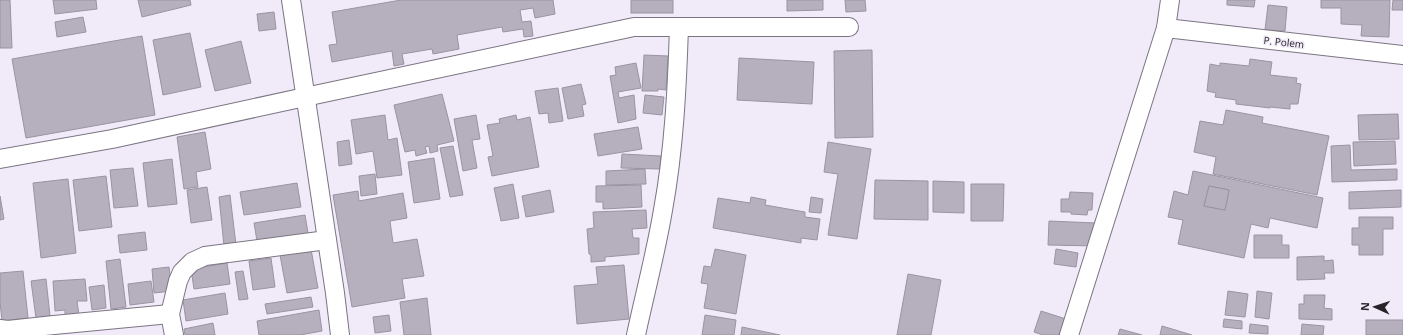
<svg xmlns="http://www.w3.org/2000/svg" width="1403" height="335" viewBox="0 0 1403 335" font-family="'Open Sans',sans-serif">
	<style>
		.building { fill: #b6b0be; stroke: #9a93a1; fill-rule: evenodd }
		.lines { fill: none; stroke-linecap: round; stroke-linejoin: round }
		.minor-casing { stroke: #7b7582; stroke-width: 20 }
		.minor { stroke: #fff; stroke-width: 18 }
		.labels { text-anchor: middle; stroke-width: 3; stroke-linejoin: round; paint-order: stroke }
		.street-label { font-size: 10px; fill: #262429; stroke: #f1eaf9 }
	</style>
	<rect width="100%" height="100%" fill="#f1eaf9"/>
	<g class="building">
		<path d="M0,0H10L12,48H0Z"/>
		<path d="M53,0H96L97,9L55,14Z"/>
		<path d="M138,0H190L191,5L142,17Z"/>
		<path d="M401,0H553L555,14L535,18L533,8L520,10L522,22L531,21L533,36L524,37L523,29L503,32L502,27L457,35L459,49L433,54L432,49L402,54L404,64L394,66L392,51L332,62L329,45L337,44L332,12Z"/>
		<rect x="631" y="0" width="42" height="13"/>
		<path d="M787,0H823V10L787,11Z"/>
		<path d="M845,0H865L866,11L846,12Z"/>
		<path d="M1227,0H1255L1254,7L1227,5Z"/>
		<path d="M1321,0H1390L1389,37L1361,36L1362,25L1341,24V8H1321Z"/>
		<path d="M1393,0H1403V10H1392Z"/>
		<path d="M1268,5L1287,7L1285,31L1265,30Z"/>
		<path d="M274,12L276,29L259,31L257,14Z"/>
		<path d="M83,17L86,32L57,37L55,22Z"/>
		<path d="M190,33L201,87L163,95L153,40Z"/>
		<path d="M142,36L155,115L26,138L12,59Z"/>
		<path d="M241,41L251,83L215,91L205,50Z"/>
		<path d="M872,50L873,137L835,138L834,51Z"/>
		<path d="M644,55L668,56L666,90L658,89V91H642Z"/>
		<path d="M739,58L814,62L812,104L737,100Z"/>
		<path d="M1250,59L1272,62L1270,75L1297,78L1296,83L1301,84L1298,104H1290V109L1270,107V108L1236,104V100L1215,97L1216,93L1207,91L1210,64L1220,66V63L1249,66Z"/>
		<path d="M636,63L641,88L618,92L619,98L634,95L636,119L618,123L610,76L616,75L615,67Z"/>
		<path d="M581,84L586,104L582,105L584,116L568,119L562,88Z"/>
		<path d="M558,88L563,121L549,123L548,113L539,114L535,91Z"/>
		<path d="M442,94L454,141L437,145L438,151L430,153L429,146L425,147L427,153L416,156L415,150L405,152L394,105Z"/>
		<path d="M645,95L664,97L662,115L643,113Z"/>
		<path d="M1226,110L1263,117L1262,123L1329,136L1317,195L1213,174L1216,157L1194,152L1200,121L1223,125Z"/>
		<path d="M1398,114L1399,139L1359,140L1358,115Z"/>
		<path d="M385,115L388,140L397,138L402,175L377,178L373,151L356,154L351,120Z"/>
		<path d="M476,115L480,139L472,140L477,168L463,171L454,119Z"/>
		<path d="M516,115L517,120L530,117L539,167L492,176L488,157L493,156L487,125L500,123L499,119Z"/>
		<path d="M638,127L642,149L598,156L594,134Z"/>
		<path d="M205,132L211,169L196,172L198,187L184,189L177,137Z"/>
		<path d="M349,140L352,164L339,166L337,142Z"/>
		<path d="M1395,141L1396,164L1354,166L1353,142Z"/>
		<path d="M828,142L871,149L857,239L828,235L838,174L824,172Z"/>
		<path d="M1350,145L1351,170L1397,169V180L1332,182L1331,146Z"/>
		<path d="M453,146L463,195L450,197L440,148Z"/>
		<path d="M622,154L661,156L660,169L621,168Z"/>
		<path d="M434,158L440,199L414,203L408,162Z"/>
		<path d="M172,159L177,204L148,207L143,163Z"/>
		<path d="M133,168L138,206L114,208L110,170Z"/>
		<path d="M645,169L646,184L606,185V171Z"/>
		<path d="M1193,171L1323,198L1317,228L1270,218L1268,228L1251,224L1244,258L1178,244L1183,220L1168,217L1174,191L1188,195ZM1209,186L1229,190L1225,210L1204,206Z"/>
		<path d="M375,174L377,194L361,196L359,176Z"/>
		<path d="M106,176L112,227L79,231L73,180Z"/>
		<path d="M68,179L76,253L41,258L33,183Z"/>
		<path d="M875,180L928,181V220L874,219Z"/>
		<path d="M933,181L964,182V213L933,212Z"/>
		<path d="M297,183L301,207L244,215L240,192Z"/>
		<path d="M513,184L519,218L501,221L494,188Z"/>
		<path d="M971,184H1004L1003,221H971Z"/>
		<path d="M641,185L642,207L603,209V202H596V186Z"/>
		<path d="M1209,186L1229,190L1225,210L1204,206Z"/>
		<path d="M207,187L212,220L191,223L187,190Z"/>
		<path d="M550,190L554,212L526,217L522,196Z"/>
		<path d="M1401,190V207L1349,209V192Z"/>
		<path d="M358,191L359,201L403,193L407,218L390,221L393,243L417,239L424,276L402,279L405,298L352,307L333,195Z"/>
		<path d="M1070,192L1093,193L1092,210H1088L1087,215L1071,214V212H1061V199H1069Z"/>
		<path d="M230,195L236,245L224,246L219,197Z"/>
		<path d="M0,196L4,219L0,220Z"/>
		<path d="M751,197L766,200L765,205L805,212V217L820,219L817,240L801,238V243L713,228L718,198L750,203Z"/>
		<path d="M811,197L823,199L821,213L809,212Z"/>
		<path d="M646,210L647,228L632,229L633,238H639V254L605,257V261L591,262V255L589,254L587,229L594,228L593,212Z"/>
		<path d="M305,215L309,239L258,247L254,223Z"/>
		<path d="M1359,217H1393V229H1383V255H1359V245H1352V228H1359Z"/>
		<path d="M1049,221L1095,223V246L1048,245Z"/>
		<path d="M145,232L147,250L120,253L118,235Z"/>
		<path d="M1254,235H1282V245H1289V258H1254Z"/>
		<path d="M311,249L318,288L287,293L280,255Z"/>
		<path d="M715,249L746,255L736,314L704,308L708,284L701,283L704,266L711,267Z"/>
		<path d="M1056,249L1078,253L1076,267L1054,264Z"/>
		<path d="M1324,256V261L1333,260L1334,273H1324L1325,279L1297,280V257Z"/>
		<path d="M271,258L275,287L253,290L249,261Z"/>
		<path d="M120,259L126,307L111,309L106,261Z"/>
		<path d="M227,263L230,284L194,289L191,269Z"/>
		<path d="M624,265L629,319L577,324L574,286L598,284L596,267Z"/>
		<path d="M169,267L172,291L154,293L152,269Z"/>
		<path d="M23,271L28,318L2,321L0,302V273Z"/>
		<path d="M243,271L248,299L239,300L235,272Z"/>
		<path d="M908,274L941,280L931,335H897Z"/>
		<path d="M46,279L50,316L36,318L31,281Z"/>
		<path d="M85,279L87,301H77L79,315L65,316V310L55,311L53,281Z"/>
		<path d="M151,281L154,302L130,305L128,284Z"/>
		<path d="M104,285L106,308L92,310L89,287Z"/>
		<path d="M1228,291L1248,294L1245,317L1225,315Z"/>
		<path d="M1257,291L1272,293L1269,319L1255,317Z"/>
		<path d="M225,293L228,314L186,321L183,300Z"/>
		<path d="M1304,295H1325L1324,308L1332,309V320L1299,319V304H1304Z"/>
		<path d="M311,297L313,307L267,314L265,304Z"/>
		<path d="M427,298L431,335H404L400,302Z"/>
		<path d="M319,310L322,331L300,335H259L257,321Z"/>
		<path d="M1041,311L1066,319L1061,335H1043L1034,332Z"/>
		<path d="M389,315L391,331L375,333L373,317Z"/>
		<path d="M705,315L736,320L734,335H702Z"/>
		<path d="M1224,319L1242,321V329L1223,327Z"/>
		<rect x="1366" y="320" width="37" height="15"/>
		<path d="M213,323L215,335H185L184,329Z"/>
		<path d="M1250,324L1268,326V334L1249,333Z"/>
		<path d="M1302,324L1324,326L1323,335H1301Z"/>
		<path d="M1162,326L1192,335H1160Z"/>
		<path d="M742,327L780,335H741Z"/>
		<path d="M1120,329L1142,335H1118Z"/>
	</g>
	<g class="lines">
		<g class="minor-casing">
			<g id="minor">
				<path d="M291,0L335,293L340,335"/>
				<path d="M1166,28L1403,55"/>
				<path d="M0,159L112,139L305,97L634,27H849"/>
				<path d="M0,329L8,330L54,325L170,314"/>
				<path d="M174,335L170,314L178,281L182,272L192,262L205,256L327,240"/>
				<path d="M636,335C645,293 656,252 663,210C674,150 677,88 679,27"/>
				<path d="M1069,335L1166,28L1170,0"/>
			</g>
		</g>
		<use href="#minor" class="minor"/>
	</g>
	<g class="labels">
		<g class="street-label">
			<text transform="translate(1284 42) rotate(6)" y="4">P. Polem</text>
		</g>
	</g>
	<g transform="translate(1375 307) rotate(273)" stroke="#f1eaf9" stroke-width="3" paint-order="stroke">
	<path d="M0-3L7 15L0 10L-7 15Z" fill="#262429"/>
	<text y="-6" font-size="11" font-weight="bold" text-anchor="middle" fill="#262429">N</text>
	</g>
</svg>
